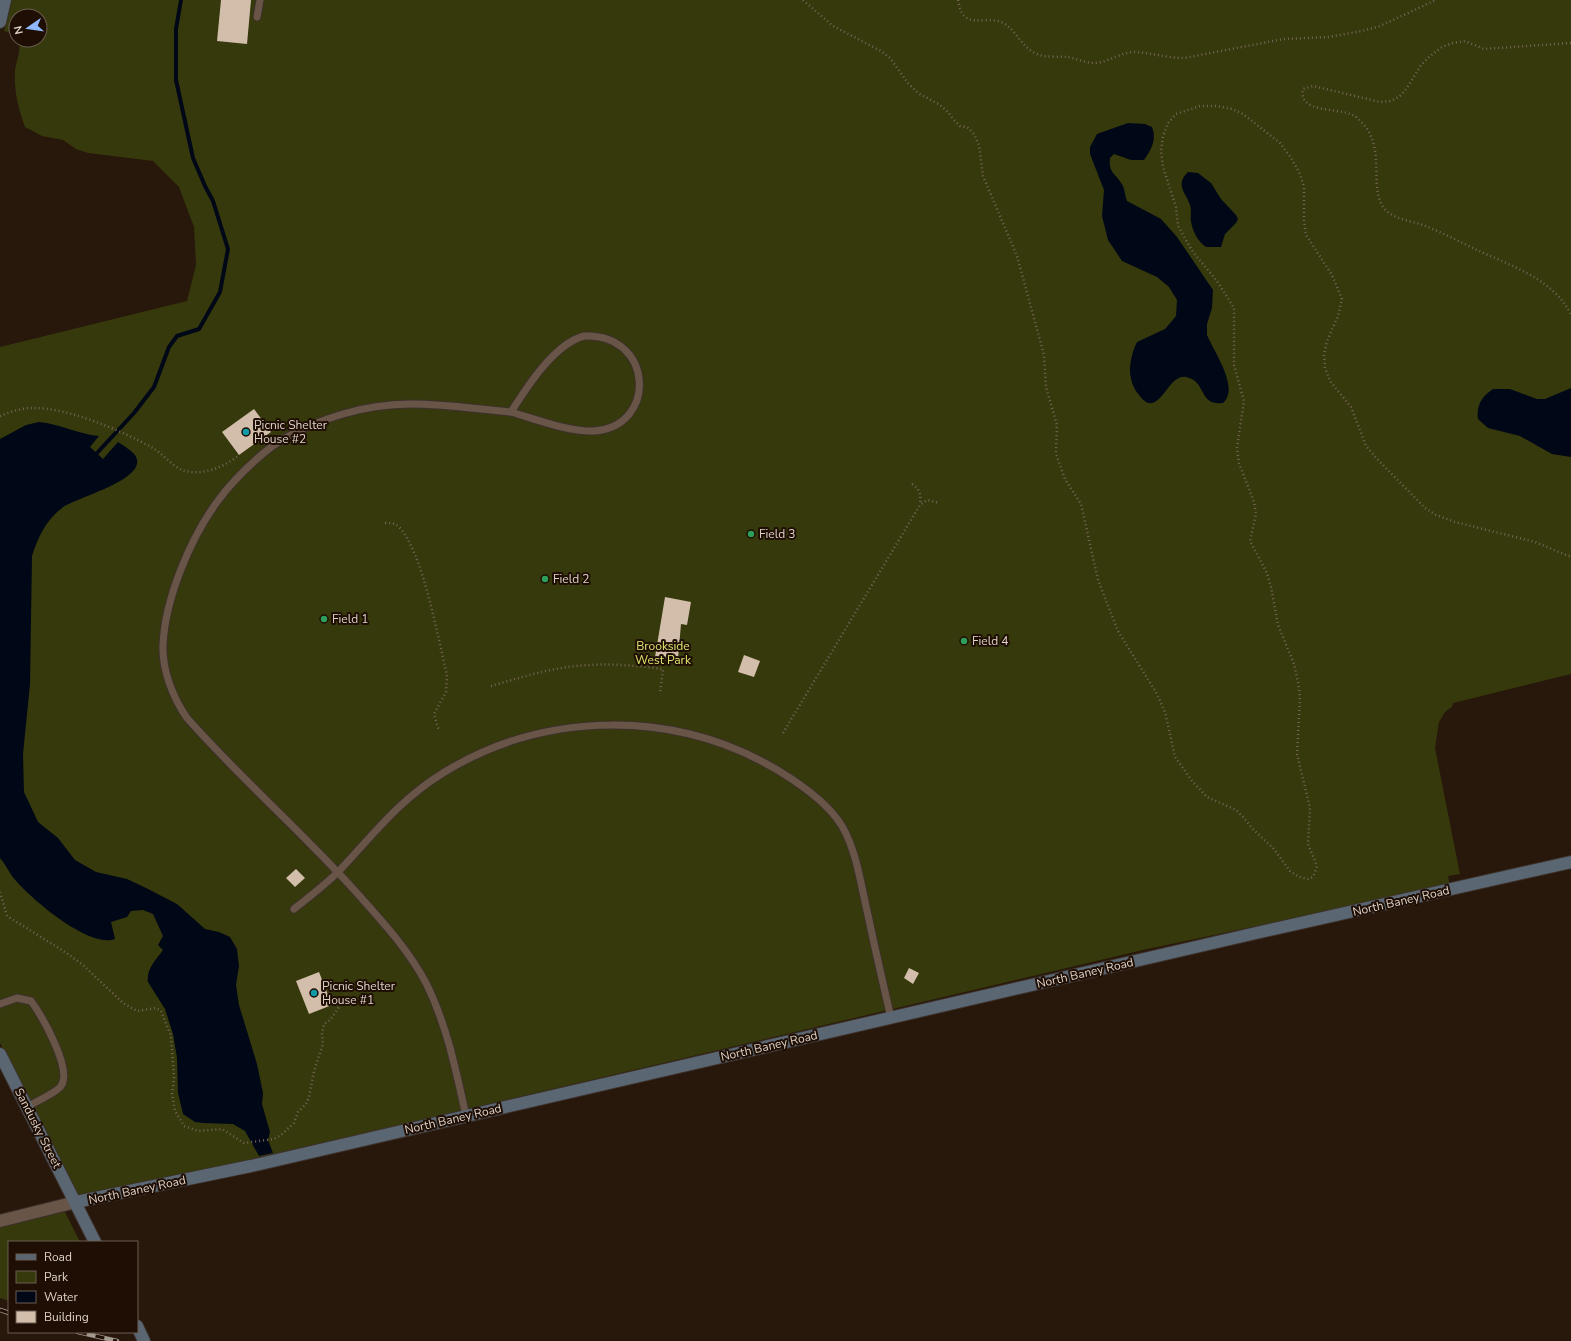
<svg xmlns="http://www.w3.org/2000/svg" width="1571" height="1341" viewBox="0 0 1571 1341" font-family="'Nunito Sans',sans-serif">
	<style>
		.green { fill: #36390b }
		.water { fill: #000717 }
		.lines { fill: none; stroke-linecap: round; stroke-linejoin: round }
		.stream { stroke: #000717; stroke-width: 4 }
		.building { fill: #d2beab }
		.lane-casing { stroke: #3d312c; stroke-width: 9 }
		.street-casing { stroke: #3d312c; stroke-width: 14 }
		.secondary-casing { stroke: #3d312c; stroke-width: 14 }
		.path { stroke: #74655a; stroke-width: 2.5; stroke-dasharray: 1 3; stroke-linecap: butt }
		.lane { stroke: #695547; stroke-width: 7 }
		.street { stroke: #695547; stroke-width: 12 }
		.secondary { stroke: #5a6772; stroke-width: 12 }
		.rail-casing { stroke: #a5988e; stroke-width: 4.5 }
		.rail { stroke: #1e0e03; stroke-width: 3; stroke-dasharray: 9; stroke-linecap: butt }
		.culture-dot { fill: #0f9aa8; stroke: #1e0e03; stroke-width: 1.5 }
		.leisure-dot { fill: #2e9e5b; stroke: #1e0e03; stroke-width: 1.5 }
		.labels { text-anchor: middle; stroke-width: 4; stroke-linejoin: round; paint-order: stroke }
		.poi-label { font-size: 12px; fill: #ded2ca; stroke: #1e0e03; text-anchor: start }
		.park-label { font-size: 12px; fill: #dee771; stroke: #1e0e03 }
		.street-label { font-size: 12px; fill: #ded2ca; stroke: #1e0e03 }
	</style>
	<rect width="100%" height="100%" fill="#28170b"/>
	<g class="green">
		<path d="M12,0H1571V674L1453,703L1452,707L1445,712L1439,722L1435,748L1460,874L1448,876L1450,885L1143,950L277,1154L78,1198L0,1043V347L187,301L196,265L194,227L179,187L153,161L88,153L76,149L63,140L42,136L25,127C18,107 14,92 15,71C16,60 22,51 18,40H40V16H16V34L4,31Z"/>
		<path d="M65,1212L80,1242H9V1301L0,1298V1226Z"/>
	</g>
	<g class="water">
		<path d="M1128,123L1145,124L1152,127C1157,140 1151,150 1144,160H1131L1114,154L1110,158C1108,174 1117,174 1123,186C1125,191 1125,196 1127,201L1161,219L1177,237L1213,290L1212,308L1207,324V335C1214,352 1240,388 1223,403C1198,406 1207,381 1186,377C1167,373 1159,422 1139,395C1133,388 1131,381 1130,372C1130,362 1132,352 1137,342L1165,329L1171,322L1176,316L1177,300L1169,287L1157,277L1122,261L1108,240L1102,216L1104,190L1090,154V147L1097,134Z"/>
		<path d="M1188,172L1198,173L1211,183L1221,199L1236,215L1238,219L1236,223L1225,234L1221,247H1206C1198,242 1192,230 1191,221C1190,216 1192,210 1190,205C1187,194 1174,185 1188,172Z"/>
		<path d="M1571,388V457L1552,454L1520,436L1488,428L1478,419C1476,406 1482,396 1493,389H1510L1537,399H1545Z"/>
		<path d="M39,422C60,424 78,434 99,436L90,447L103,459L118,442C124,446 131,450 135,455C151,479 76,497 62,508C46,520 38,537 32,556L30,684L23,754L24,792L38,822L58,838L75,860L96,872L127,879L146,888L177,904L205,929L219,932L230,937L237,949L239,966L236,985L239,1005L257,1064L263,1093L262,1104L270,1132L268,1140L273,1153L259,1156L245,1131L233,1124L203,1123L195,1122L183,1114L178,1093L177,1058L173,1034L165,1009L148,982C146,969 156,960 163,950L158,945L163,936L153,914L143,910L131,911L127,917L111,922L115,939C89,949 27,896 12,876C8,870 5,864 0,858V439L26,425Z"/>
	</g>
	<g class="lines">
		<path class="stream" d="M97,453L134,413L154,387L169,347L177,336L199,329L220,292L228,249L213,201L205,186L193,158L176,80V29L181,0"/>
	</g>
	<g class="building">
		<path d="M221,0H251L247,44L217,41Z"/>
		<path d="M254,409L271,432L239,455L222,432Z"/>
		<path d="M665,597L691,602L687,625L681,624L678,659L655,657Z"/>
		<path d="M744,655L760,661L754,677L738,672Z"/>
		<path d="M296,869L305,878L295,887L286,878Z"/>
		<path d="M909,968L919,973L913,984L904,978Z"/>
		<path d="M319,972L332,1005L309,1014L296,981Z"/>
	</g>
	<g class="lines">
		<g class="lane-casing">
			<g id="lane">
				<path d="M257,17L260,0"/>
				<path d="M584,336C654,333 658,427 594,431C569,432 535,419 511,412C527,387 554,344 584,336Z"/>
				<path d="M294,909C309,897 325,885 339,871C374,834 398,801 443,773C545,710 676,709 779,771C802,785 828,803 842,826C857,852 861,886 868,915C875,949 883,983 891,1018"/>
				<path d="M0,1004L17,998L31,1001C42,1016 73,1070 61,1086C56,1093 35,1102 27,1107"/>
				<path d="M466,1116C456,1071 447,1025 426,983C408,949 381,920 356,892C302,832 241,779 187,718C173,698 162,670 163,645C165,599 190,539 217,502C230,484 247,467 265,452C287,434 316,422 343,414C404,396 450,407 511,412"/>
			</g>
		</g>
		<g class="street-casing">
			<path id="street" d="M0,1221L76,1202"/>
		</g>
		<g class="secondary-casing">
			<g id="secondary">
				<path d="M0,22L5,0"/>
				<path d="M0,1054L95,1242"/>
				<path d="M76,1202L251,1166L1256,933L1571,862"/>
				<path d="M137,1326L144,1341"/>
			</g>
		</g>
		<g class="path">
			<path d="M803,0L833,26L881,51L890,58L908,83L918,93L940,105L949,113L953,119L960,126L967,127L974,134L979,145L983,176L1017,256L1044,355L1046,387L1057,425L1056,454L1065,479L1081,504L1098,580L1118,631L1157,694L1165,712L1175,757L1192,781L1207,797L1236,810L1243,817L1253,829L1273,848L1290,871L1299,877L1308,879L1313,877L1317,866L1308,844L1310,808L1297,754L1300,697L1298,682L1294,664L1278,625L1271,587L1267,573L1250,541L1256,514L1254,502L1239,463L1237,448L1244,401L1234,365V308L1217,281L1193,252L1178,226L1176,207L1163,167L1161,151L1163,136L1168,123L1176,114L1200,106H1217L1232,109L1243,114L1280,143L1291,158L1299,172L1304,186V220L1306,235L1332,275L1342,299L1338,316L1327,341L1324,354L1325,368L1330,381L1351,407L1366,446L1379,461L1425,508L1436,515L1455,522L1535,542L1571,557"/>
			<path d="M958,0C963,32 983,15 1001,22C1016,28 1021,48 1037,54C1046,58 1058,56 1067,57C1077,58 1086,64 1097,63C1110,61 1122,52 1135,52C1152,53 1167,58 1184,58L1284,39L1329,37L1362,31L1380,26L1436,0"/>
			<path d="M1571,43L1484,49L1465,41L1453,43L1442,47L1430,56L1421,65L1407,88L1400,96L1391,101L1380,102L1313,86L1303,89C1298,113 1337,108 1350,114C1354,115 1358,118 1360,121C1390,148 1364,194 1389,213C1399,220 1412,221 1423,225C1441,232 1458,241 1475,249C1508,265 1555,279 1571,315"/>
			<path d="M0,416C10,412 21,408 32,408C67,407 122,431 153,448C163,454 171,465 182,470C200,477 225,467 239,455"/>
			<path d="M912,484C920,489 921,495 920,504"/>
			<path d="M385,523C391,523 395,523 399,527C423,552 438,639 447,675L446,692L434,714L439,731"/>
			<path d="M491,686C519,678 547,669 576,666C604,663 634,665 663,669L660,694"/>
			<path d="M783,733L920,505L927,500L940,503"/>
			<path d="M0,892L7,916L65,952L83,965L123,1003L137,1011L156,1008L161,1011L171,1036L174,1078L172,1094L175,1111L184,1126L198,1131L222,1129L244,1143L274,1139L281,1135L294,1123L298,1112L306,1104L309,1097L314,1071L323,1044L322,1033L324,1024C334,1019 340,1004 346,994"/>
		</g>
		<use href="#lane" class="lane"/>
		<use href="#street" class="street"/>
		<use href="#secondary" class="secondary"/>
		<g class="rail-casing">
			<g id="rail">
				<path d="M0,1310L9,1313"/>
				<path d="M78,1332L117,1341"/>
			</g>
		</g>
		<use href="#rail" class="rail"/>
	</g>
	<g class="culture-dot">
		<circle cx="246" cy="432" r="4"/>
		<circle cx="314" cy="993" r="4"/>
	</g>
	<g class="leisure-dot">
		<circle cx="751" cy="534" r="4"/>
		<circle cx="545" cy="579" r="4"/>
		<circle cx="324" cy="619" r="4"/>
		<circle cx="964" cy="641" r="4"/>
	</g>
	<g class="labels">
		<g class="poi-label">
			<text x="254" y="429">Picnic Shelter<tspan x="254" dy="14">House #2</tspan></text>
			<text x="759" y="538">Field 3</text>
			<text x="553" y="583">Field 2</text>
			<text x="332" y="623">Field 1</text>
			<text x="972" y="645">Field 4</text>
			<text x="322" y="990">Picnic Shelter<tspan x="322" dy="14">House #1</tspan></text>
		</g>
		<g class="park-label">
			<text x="663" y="650">Brookside<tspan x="663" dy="14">West Park</tspan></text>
		</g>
		<g class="street-label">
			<text transform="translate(1401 901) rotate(-13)" y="4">North Baney Road</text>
			<text transform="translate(1085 973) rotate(-13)" y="4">North Baney Road</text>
			<text transform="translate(769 1046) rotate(-13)" y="4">North Baney Road</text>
			<text transform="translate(453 1119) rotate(-13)" y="4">North Baney Road</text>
			<text transform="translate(38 1128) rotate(63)" y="4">Sandusky Street</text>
			<text transform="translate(137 1190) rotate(-12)" y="4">North Baney Road</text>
		</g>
	</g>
	<rect x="8" y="1241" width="130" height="92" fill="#1e0e03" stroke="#6b5c53"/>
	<rect x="16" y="1254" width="20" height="6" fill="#5a6772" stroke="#6b5c53"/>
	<text x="44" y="1261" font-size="12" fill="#ded2ca">Road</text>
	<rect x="16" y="1271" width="20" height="12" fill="#36390b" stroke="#6b5c53"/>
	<text x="44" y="1281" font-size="12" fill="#ded2ca">Park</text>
	<rect x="16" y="1291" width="20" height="12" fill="#000717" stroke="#6b5c53"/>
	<text x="44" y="1301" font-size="12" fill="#ded2ca">Water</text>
	<rect x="16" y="1311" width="20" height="12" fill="#d2beab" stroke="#6b5c53"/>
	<text x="44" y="1321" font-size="12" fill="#ded2ca">Building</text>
	<g transform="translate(28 28) rotate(257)"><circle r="19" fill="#1e0e03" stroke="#6b5c53"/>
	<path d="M0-3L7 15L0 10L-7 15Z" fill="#8fb8fd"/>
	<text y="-6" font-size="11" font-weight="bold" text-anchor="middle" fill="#ded2ca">N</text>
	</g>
</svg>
